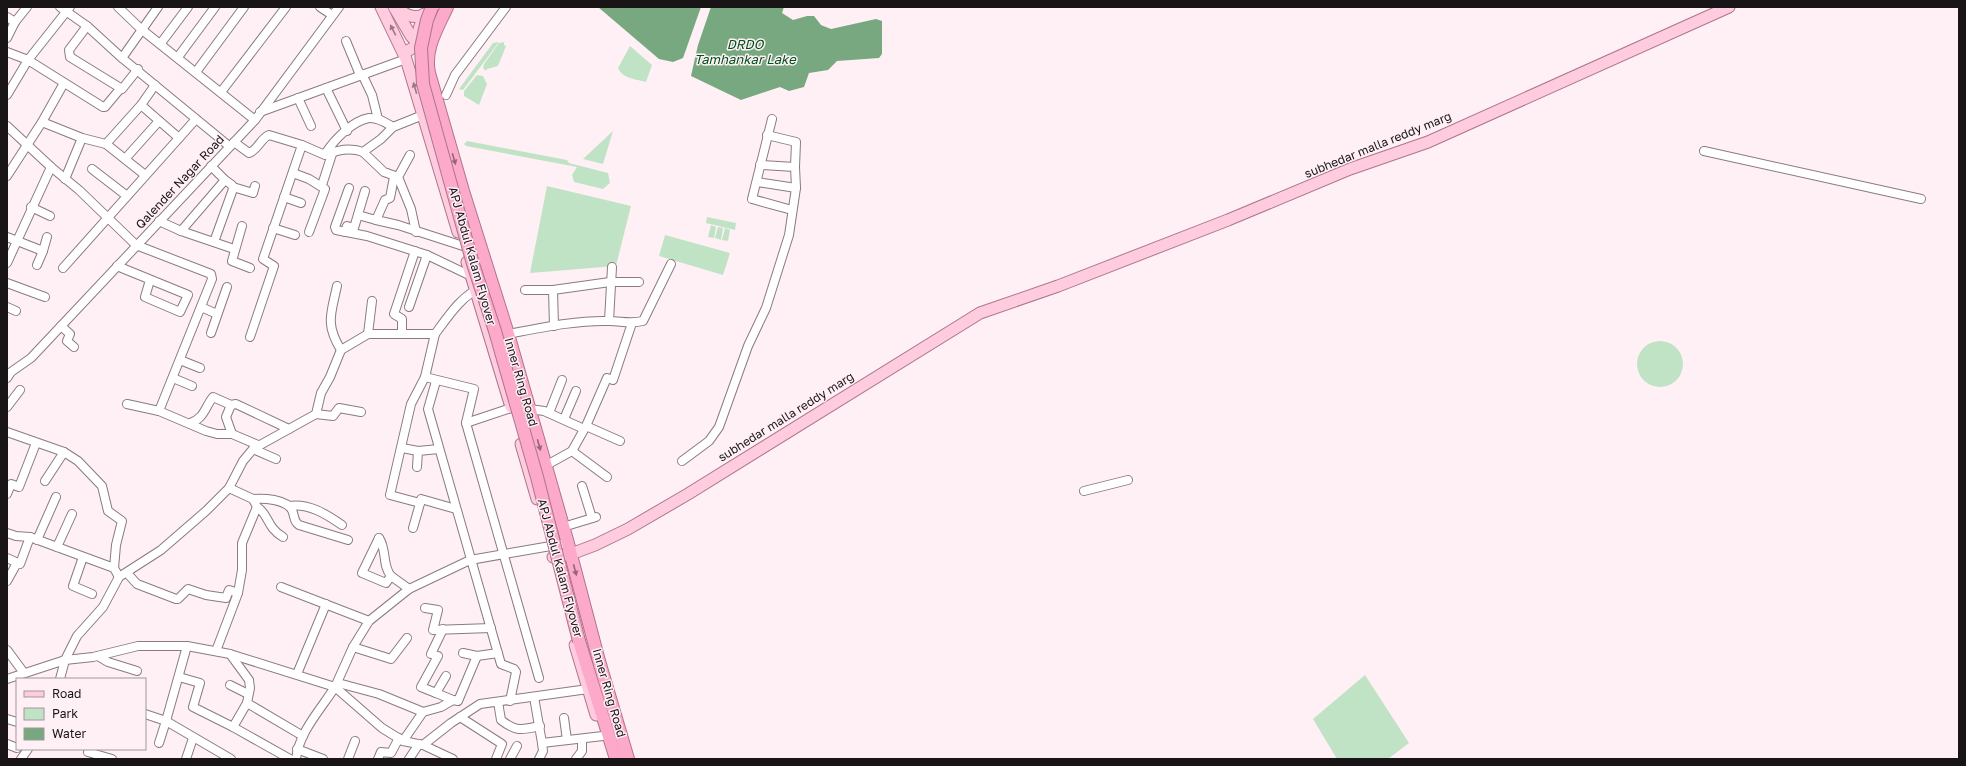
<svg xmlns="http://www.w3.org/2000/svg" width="1966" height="766" viewBox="0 0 1966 766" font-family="'Golos Text',sans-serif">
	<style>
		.green { fill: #c1e3c5 }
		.water { fill: #78a87f }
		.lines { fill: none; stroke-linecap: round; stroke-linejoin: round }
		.minor-casing { stroke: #8a7b80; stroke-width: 10 }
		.major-casing { stroke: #ad758b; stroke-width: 13 }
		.highway-casing { stroke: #ad758b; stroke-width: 14 }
		.minor { stroke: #fff; stroke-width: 8 }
		.major { stroke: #fecbdf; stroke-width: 11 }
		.highway { stroke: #fda9ca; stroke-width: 12 }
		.highway-bridge-casing { stroke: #ad758b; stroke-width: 14; stroke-linecap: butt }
		.highway-bridge { stroke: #fda9ca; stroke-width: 12 }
		.oneway { fill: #977985 }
		.oneway2 { fill: #966679 }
		.labels { text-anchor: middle; stroke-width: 3; stroke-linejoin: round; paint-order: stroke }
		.street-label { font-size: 12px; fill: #191416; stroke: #fef0f5 }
		.water-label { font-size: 13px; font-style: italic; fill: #00511d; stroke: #fef0f5 }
	</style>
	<rect width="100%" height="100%" fill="#fef0f5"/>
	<g class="green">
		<path d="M499,42L463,90L459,89L493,43Z"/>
		<path d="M504,42V45L506,46L498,66L487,69L486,71L483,68L484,64L499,43Z"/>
		<path d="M630,46L652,65L646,82C636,79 623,79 618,68Z"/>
		<path d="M477,75L483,76L487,84L479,105L464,96V91Z"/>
		<path d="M613,131L603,164L583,159Z"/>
		<path d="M467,141L567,160L569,163L608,173L610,183L603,189L574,182L572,175L577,167L466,146L464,144Z"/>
		<path d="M547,186L631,206L616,266L530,273Z"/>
		<path d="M707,217L736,223L735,230L706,223Z"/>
		<path d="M711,225L716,227L714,238L708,237Z"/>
		<path d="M718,227L723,228L721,240L715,238Z"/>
		<path d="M725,228L730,230L728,241L722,240Z"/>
		<path d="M665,235L730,253L723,275L659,256Z"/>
		<circle cx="1660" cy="364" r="23"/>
		<path d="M1365,675L1409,743L1388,759H1337L1313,719Z"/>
	</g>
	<g class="water">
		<path d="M598,7H701L683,58L673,62L659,59Z"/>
		<path d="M711,7H784L782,13L793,20L807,16H814L821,25L831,29L876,19L882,21V54L879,58L837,61L828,70L809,73L804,87L789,91L780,87L741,100L691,76L698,45Z"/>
	</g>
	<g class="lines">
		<g class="minor-casing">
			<g id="minor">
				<path d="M60,7L87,26L122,58L229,146"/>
				<path d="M118,7L141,29L255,120"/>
				<path d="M320,7L332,15"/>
				<path d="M7,17L15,22"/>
				<path d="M87,26L69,50L70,57L122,89L138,69"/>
				<path d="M7,38L15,22L27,7"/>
				<path d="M346,41L360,75"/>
				<path d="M161,43L188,7"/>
				<path d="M7,52L28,60L103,107H105L120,89"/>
				<path d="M178,57L215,7"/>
				<path d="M122,58L158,7"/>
				<path d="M196,72L244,7"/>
				<path d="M362,74L372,95L378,119"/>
				<path d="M326,88L347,131"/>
				<path d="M221,92L286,7"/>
				<path d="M7,95L28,60L70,7"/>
				<path d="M446,95L455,75L506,7"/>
				<path d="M298,98L311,126"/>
				<path d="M141,105L179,138"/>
				<path d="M260,112L406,59"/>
				<path d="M772,119L752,199L792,210"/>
				<path d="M42,122L82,138L106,144L141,105L155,85"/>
				<path d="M7,126L51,167L79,190L136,245L211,274L212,279L159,411L206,431L217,434H232L258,445"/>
				<path d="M767,135L796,142L795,167"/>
				<path d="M234,142L249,153C258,150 260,139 269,135L302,145L263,259L274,266L250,337"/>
				<path d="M106,144L145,175"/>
				<path d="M302,145L325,155C337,150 351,147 363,152L381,139L393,127L423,115"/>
				<path d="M1704,151L1921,199"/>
				<path d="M363,152L384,172L398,177"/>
				<path d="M325,154C334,140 352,121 369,118C378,117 386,123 393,127"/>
				<path d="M410,155L398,177L411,209L416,232"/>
				<path d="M125,159L159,121"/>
				<path d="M92,169L127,196"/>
				<path d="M293,173L309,179L325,189L309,232"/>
				<path d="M7,176L42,122L64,83"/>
				<path d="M65,179L82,138"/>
				<path d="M757,182L796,188"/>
				<path d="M322,185L333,151"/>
				<path d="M233,187L253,193L255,186"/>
				<path d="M349,188L335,227L336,230L367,236L427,255L471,276"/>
				<path d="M284,197L301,203"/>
				<path d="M31,207L50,216"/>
				<path d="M358,215L376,220L385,200L390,198L394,177"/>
				<path d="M376,220L398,225L463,246"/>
				<path d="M159,221L181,231L234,249"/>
				<path d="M242,226L232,261L250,268"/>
				<path d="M273,228L295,235"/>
				<path d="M181,231L225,180L211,166"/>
				<path d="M345,232L347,226L354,228L365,191"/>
				<path d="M7,237L43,251L37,265"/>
				<path d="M214,242L233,189L232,185L225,180"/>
				<path d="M43,251L47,237"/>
				<path d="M7,263L51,167"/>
				<path d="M117,266L188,295L180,312L145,297L150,280"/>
				<path d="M63,268L196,119"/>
				<path d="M7,283L45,297"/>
				<path d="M337,286C331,314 325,324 341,350"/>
				<path d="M525,290H553L554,326"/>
				<path d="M553,290L610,282H639"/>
				<path d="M7,307L16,311"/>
				<path d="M201,307L217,314"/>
				<path d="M409,307L427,255"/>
				<path d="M609,321L612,267"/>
				<path d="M61,326L70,334L67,341L74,347"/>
				<path d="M211,333L227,287"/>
				<path d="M368,334L372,301"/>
				<path d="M402,334V319L394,314L415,251"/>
				<path d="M508,334C540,328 576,320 609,321C621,321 630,324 643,321L671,264"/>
				<path d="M180,360L200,368"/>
				<path d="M425,377L435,334"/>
				<path d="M7,378L11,372L31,358L255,120L339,7"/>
				<path d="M173,378L192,386"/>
				<path d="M436,381L428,409L501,664L514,669L516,672L510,701"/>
				<path d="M127,404L159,411"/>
				<path d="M7,407L20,390"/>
				<path d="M530,409L544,411L584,429"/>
				<path d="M549,413L562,380"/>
				<path d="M316,414L333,416L339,408L361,412"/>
				<path d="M564,419L576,391"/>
				<path d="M190,423C204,419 205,407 213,397L231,405"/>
				<path d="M466,423L511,408"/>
				<path d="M586,426L620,441"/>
				<path d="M7,432L64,452L78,461L102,486L108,511L122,521L116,545L114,568L119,577"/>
				<path d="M232,434L226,417L231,405L236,404L289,429"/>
				<path d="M402,448L418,451"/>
				<path d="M253,449L276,459"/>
				<path d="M572,451L607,477"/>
				<path d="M682,461L709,441L719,427L748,346L766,308L789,235L796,188L795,167L760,165"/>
				<path d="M545,466L572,451L586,426L607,378L613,380L632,323"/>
				<path d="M417,467L418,451L439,449"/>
				<path d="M45,481L64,452"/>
				<path d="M582,486L592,518"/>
				<path d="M1084,491L1128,480"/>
				<path d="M7,494L11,484L19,487L36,443"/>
				<path d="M253,499C263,498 286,499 292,510C295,516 293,521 299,525L348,540"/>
				<path d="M421,499L456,509"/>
				<path d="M420,503L390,495L411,404L425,377L474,389L466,423L539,678"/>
				<path d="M289,506C309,503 326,514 342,525"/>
				<path d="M257,507C269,514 266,527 283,537"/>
				<path d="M563,527L596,517"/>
				<path d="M413,528L421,500"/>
				<path d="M7,533L16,536L30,537"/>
				<path d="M379,538L362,573L386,583L391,576L409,589"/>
				<path d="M379,538C387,549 382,566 391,576"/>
				<path d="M37,540L56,497"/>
				<path d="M57,547L72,514"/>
				<path d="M83,557L73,586L92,594"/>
				<path d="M7,558L20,564L30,537L114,568"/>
				<path d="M127,573L137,584L176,599H178L188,589L206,595L226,598L229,590L238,593"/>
				<path d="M7,581L17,563"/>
				<path d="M281,587L369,621"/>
				<path d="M425,608L438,610L433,630L491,628"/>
				<path d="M187,646L166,721L231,759"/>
				<path d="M353,647L391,659L407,638"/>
				<path d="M7,650L24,673"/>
				<path d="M216,651L238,593L242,570V543L257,507L253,499L229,488"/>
				<path d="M463,653L477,656L498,653"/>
				<path d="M230,654L249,680L250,688L247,703L303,736"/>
				<path d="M98,656L108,662L137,671"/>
				<path d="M297,674L326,604"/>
				<path d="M179,677L200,683L193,707L233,727L290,759"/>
				<path d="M7,679L65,660L93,657L138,646H187L230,654L335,687L353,647L369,621L409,589L470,560L568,543"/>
				<path d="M60,679L65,660L77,636L103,607L119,577L161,550L206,511L229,488L243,461L253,449L316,414L321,393L330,377L341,350L368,334H435C445,321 463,293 480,289"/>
				<path d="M338,683L379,694L423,712"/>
				<path d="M230,685L248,694"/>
				<path d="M436,693L421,687L438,656L431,654L443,629"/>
				<path d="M534,697L542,743L603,736"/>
				<path d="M453,700L458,701L477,656"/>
				<path d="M498,702L501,720C516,732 522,730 540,726"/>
				<path d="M145,714L166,721L159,743"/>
				<path d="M460,717L502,744L496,759"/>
				<path d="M564,718L567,740"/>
				<path d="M7,719L17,722"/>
				<path d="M233,727L247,703"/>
				<path d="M403,741L423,712L441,707L453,700L436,693L446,676"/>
				<path d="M7,744L17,748"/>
				<path d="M297,749L323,759"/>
				<path d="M88,752L112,759"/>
				<path d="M21,759L28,749"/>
				<path d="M186,759L193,738"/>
				<path d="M296,759C299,732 321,709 335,687L382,728L403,741L423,745"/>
				<path d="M348,759L355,741"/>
				<path d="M378,759L381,752L391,753L399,738"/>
				<path d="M409,759L419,744"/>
				<path d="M453,759L423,745L451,723L480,704L588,689"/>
				<path d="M510,759L517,746"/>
				<path d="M539,759L543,751L542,743"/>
				<path d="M576,759L582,751V739"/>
			</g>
		</g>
		<g class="major-casing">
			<g id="major">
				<path d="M381,7L406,59L458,232"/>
				<path d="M394,7L411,36L427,53"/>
				<path d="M396,7C406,15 412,19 424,15"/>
				<path d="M404,53L416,46L419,29L424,14"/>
				<path d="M467,262L511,407"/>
				<path d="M521,444L537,499"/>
				<path d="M553,557L571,554L595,545L628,529L688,494L980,313L1058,286L1228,220L1350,169L1428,142L1729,7"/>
				<path d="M575,645L596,715"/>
			</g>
		</g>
		<g class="highway-casing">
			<g id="highway">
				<path d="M447,7C437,29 424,49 429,73L463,191L508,334L567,540L599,661L628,759"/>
				<path d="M579,641L616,759"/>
			</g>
		</g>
		<use href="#minor" class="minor"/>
		<use href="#major" class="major"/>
		<use href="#highway" class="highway"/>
		<g class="highway-bridge-casing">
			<path id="highway-bridge" d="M432,7L427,20L421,48L423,84L473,264L495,331L537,477L579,641"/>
		</g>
		<use href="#highway-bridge" class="highway-bridge"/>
	</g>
	<defs><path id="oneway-solid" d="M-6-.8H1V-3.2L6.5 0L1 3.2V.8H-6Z"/></defs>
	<g class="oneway">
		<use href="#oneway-solid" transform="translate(393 30) rotate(-117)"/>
		<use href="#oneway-solid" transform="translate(415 88) rotate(-106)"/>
	</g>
	<g class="oneway2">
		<use href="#oneway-solid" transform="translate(454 159) rotate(74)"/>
		<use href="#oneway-solid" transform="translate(539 445) rotate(75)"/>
		<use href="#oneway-solid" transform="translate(575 570) rotate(75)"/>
	</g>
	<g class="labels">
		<g class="street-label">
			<text transform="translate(1378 145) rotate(-22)" y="4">subhedar malla reddy marg</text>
			<text transform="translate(180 182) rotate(-47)" y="4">Qalender Nagar Road</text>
			<text transform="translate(472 256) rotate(74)" y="4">APJ Abdul Kalam Flyover</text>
			<text transform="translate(521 382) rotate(74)" y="4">Inner Ring Road</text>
			<text transform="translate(786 417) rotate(-32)" y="4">subhedar malla reddy marg</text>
			<text transform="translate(560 568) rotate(75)" y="4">APJ Abdul Kalam Flyover</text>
			<text transform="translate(609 693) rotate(74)" y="4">Inner Ring Road</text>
		</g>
		<g class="water-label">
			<text x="745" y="49">DRDO<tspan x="745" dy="15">Tamhankar Lake</tspan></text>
		</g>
	</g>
	<rect width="1966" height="766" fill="none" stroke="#191416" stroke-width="16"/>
	<rect x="16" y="678" width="130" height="72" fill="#fef0f5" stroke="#a2989c"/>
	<rect x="24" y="691" width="20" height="6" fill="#fecbdf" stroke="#a2989c"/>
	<text x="52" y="698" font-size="12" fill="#191416">Road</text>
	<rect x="24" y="708" width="20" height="12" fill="#c1e3c5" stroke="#a2989c"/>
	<text x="52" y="718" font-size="12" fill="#191416">Park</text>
	<rect x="24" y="728" width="20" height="12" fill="#78a87f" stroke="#a2989c"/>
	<text x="52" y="738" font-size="12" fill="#191416">Water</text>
</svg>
